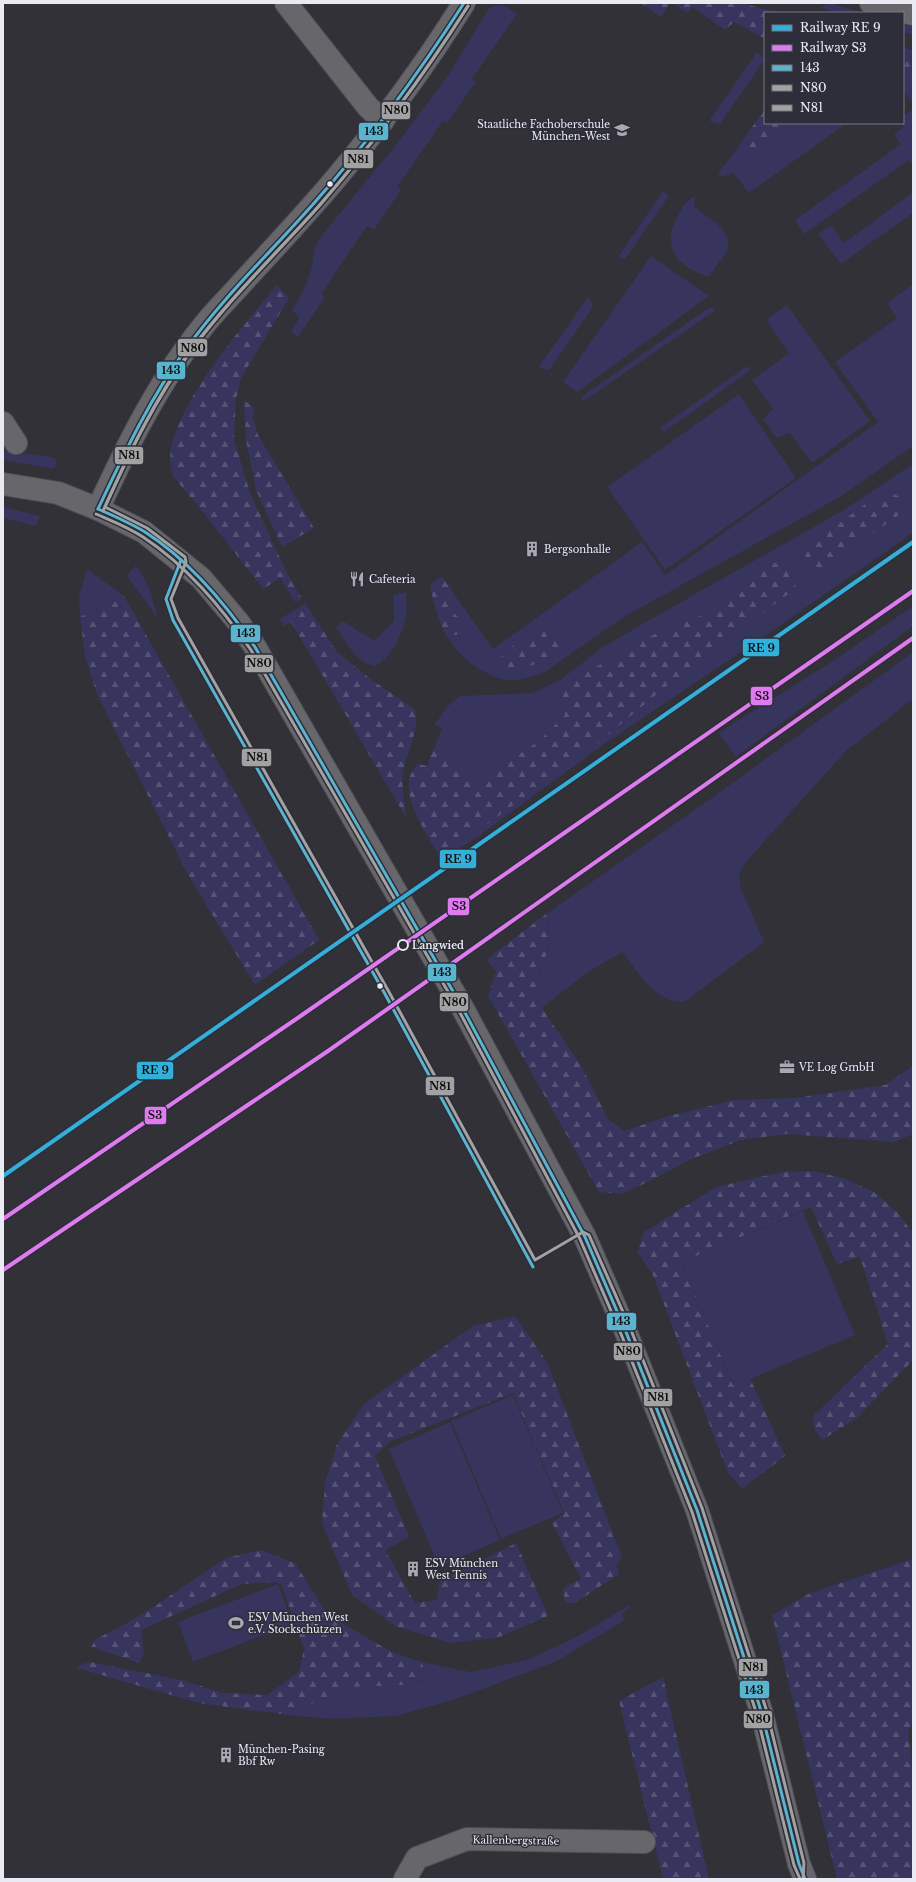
<svg xmlns="http://www.w3.org/2000/svg" width="916" height="1882" viewBox="0 0 916 1882" font-family="'Libre Baskerville',serif">
	<style>
		.green { fill: #37345d }
		.forest { fill: url(#forest-firs) }
		.lines { fill: none; stroke-linecap: round; stroke-linejoin: round }
		.minor-casing { stroke: #505055; stroke-width: 24 }
		.minor { stroke: #67676b; stroke-width: 22 }
		.bus-1-casing { stroke: #2e2e3a; stroke-width: 6 }
		.bus-2-casing { stroke: #2e2e3a; stroke-width: 6 }
		.bus-3-casing { stroke: #2e2e3a; stroke-width: 6 }
		.bus-1 { stroke: #5ab4ce; stroke-width: 3 }
		.bus-2 { stroke: #a2a2a2; stroke-width: 3 }
		.bus-3 { stroke: #a2a2a2; stroke-width: 3 }
		.rail-1-casing { stroke: #2e2e3a; stroke-width: 7 }
		.rail-2-casing { stroke: #2e2e3a; stroke-width: 7 }
		.rail-1 { stroke: #33afd9; stroke-width: 4 }
		.rail-2 { stroke: #de7cef; stroke-width: 4 }
		.bus-dot { fill: #eaeaf2; stroke: #2e2e3a; stroke-width: 1.5 }
		.stop-dot { fill: #2e2e3a; stroke: #eaeaf2; stroke-width: 2 }
		.labels { text-anchor: middle; stroke-width: 3; stroke-linejoin: round; paint-order: stroke }
		.poi-label { font-size: 10px; fill: #eaeaf2; stroke: #2e2e3a; text-anchor: start }
		.stop-label { font-size: 10px; font-weight: bold; fill: #eaeaf2; stroke: #2e2e3a; text-anchor: start }
		.street-label { font-size: 10px; fill: #eaeaf2; stroke: #2e2e3a }
		.line-badge { stroke: #2e2e3a; stroke-width: 1.5 }
		.pale-badge-label { font-size: 11px; text-anchor: middle; font-weight: bold; fill: #111 }
	</style>
	<defs>
		<pattern id="forest-firs" width="22" height="20" patternUnits="userSpaceOnUse"><rect width="22" height="20" fill="#37345d"/><path d="M5 1l3.5 6h-7zM16 11l3.5 6h-7z" fill="#545275"/></pattern>
	</defs>
	<rect width="100%" height="100%" fill="#313137"/>
	<g class="green">
		<path d="M829,3L865,13H837L820,8Z"/>
		<path d="M499,5L507,7L517,14L472,79L476,82L447,123L443,121L397,187L401,190L374,230L367,226L321,294L325,297L298,337L291,332L299,318L292,310C300,298 307,284 311,270C313,259 314,250 319,239L399,141L447,77L490,7Z"/>
		<path d="M903,24L913,26V35L903,32Z"/>
		<path d="M757,52L765,59L720,124L709,121Z"/>
		<path d="M903,66L913,68V104L903,90Z"/>
		<path d="M913,109V165L909,160L804,234L795,220L901,144L894,134L904,127L901,123H903V116Z"/>
		<path d="M790,123H847L749,193L733,173L724,176L717,175L737,148L740,149L783,135Z"/>
		<path d="M663,191L669,196L625,259L618,257Z"/>
		<path d="M913,192V213L841,264L818,234L831,225L844,243Z"/>
		<path d="M696,196L694,202L695,207C708,219 737,230 726,253C721,261 714,268 709,277C678,267 660,248 678,216C682,207 686,200 696,196Z"/>
		<path d="M651,256L709,296L577,392L563,382Z"/>
		<path d="M913,284V446L840,497L624,617L542,674C531,677 518,681 506,680C496,679 484,672 476,667C447,648 435,617 430,584L442,577L493,649L642,542L665,575L878,422L835,362L897,318L887,303Z"/>
		<path d="M589,296L593,307L549,370L538,368Z"/>
		<path d="M787,305L870,421L812,463L790,433L777,438L763,420L773,409L752,380L789,353L766,320Z"/>
		<path d="M710,307L716,310L584,401L581,397Z"/>
		<path d="M747,366L749,369L748,372L664,432L661,427Z"/>
		<path d="M739,394L796,478L665,570L607,487Z"/>
		<path d="M3,450L51,457L56,459L57,461L54,469L3,460Z"/>
		<path d="M913,464V533L762,638L600,747L475,839L441,858C428,837 406,805 409,780C409,775 415,768 418,764L427,766L442,728L434,725L448,706L460,696L532,693L560,680L603,647L644,623L842,511Z"/>
		<path d="M3,507L40,516L36,526L3,518Z"/>
		<path d="M136,565L149,587L158,619L127,576Z"/>
		<path d="M87,569L124,596L80,617L79,597Z"/>
		<path d="M406,592C406,600 408,609 406,617C402,635 392,657 376,666C357,665 345,641 336,627L343,621L374,641L394,621L393,595Z"/>
		<path d="M913,606V626L736,757L718,733L833,661Z"/>
		<path d="M913,652V699L846,751L745,863L739,875L741,888L764,942L684,1002C654,1002 640,974 622,952L588,972L542,1008L533,995L550,943L546,914L716,795Z"/>
		<path d="M803,1211L855,1335L734,1386L682,1262Z"/>
		<path d="M513,1395L563,1513L501,1539L451,1421Z"/>
		<path d="M450,1422L500,1540L439,1567L389,1449Z"/>
		<path d="M278,1584L293,1624L193,1662L178,1622Z"/>
		<path d="M628,1606L630,1607L622,1614L625,1620L555,1662L453,1700L396,1716L331,1719L296,1716L313,1703L349,1687L406,1685L428,1679L421,1662L471,1672L530,1659L578,1636Z"/>
	</g>
	<g class="forest">
		<path d="M641,3H670L661,17Z"/>
		<path d="M673,3H741L781,13H765V39L734,22L725,30L692,7L687,13Z"/>
		<path d="M903,47L913,50V68L903,66Z"/>
		<path d="M765,109V123H790L783,135L749,150L737,148Z"/>
		<path d="M277,285L289,298L241,378L236,399L234,439L250,493L286,571L302,599L295,602L280,578L263,589L210,521L173,476C153,426 246,323 277,285Z"/>
		<path d="M244,400L254,408L253,418L258,435L314,528L282,547L256,490L246,440Z"/>
		<path d="M890,492L902,498L899,515L815,574L803,568L801,563L809,545L871,500Z"/>
		<path d="M790,562L796,588L664,688L597,744L441,858C428,837 406,805 409,780C409,775 415,768 418,764L427,766L433,750L453,758L480,781L539,741L565,715L557,698L576,679L641,640L709,612L774,563Z"/>
		<path d="M442,577L452,590V611L464,623L457,635H446C438,618 433,602 430,584Z"/>
		<path d="M124,596L319,940L255,985L187,873L97,694L85,656L80,617Z"/>
		<path d="M305,603L337,652L372,680L414,709C422,723 406,756 403,772C401,787 405,805 407,819L291,622L284,626L280,619Z"/>
		<path d="M540,627L555,630L563,649L541,662L514,672L506,666L501,657L513,646Z"/>
		<path d="M546,914L550,943L533,995L582,1067L608,1119L624,1131L669,1116L734,1100L795,1098L885,1085L913,1066V1134L894,1142L787,1134L741,1140L689,1160L646,1183L621,1194L599,1192L488,996L496,972L487,959Z"/>
		<path d="M813,1171L843,1178L874,1192L897,1212L913,1233V1360L857,1418L822,1440L814,1429L813,1416L888,1344L860,1257L837,1264L811,1207L682,1262L733,1385L750,1378L785,1456L742,1489L728,1473L652,1273L637,1252L644,1232L716,1187L782,1172Z"/>
		<path d="M515,1316L547,1362L622,1557L617,1565L619,1574L575,1603H565L563,1588L581,1579L552,1523L564,1513L513,1393L389,1442L375,1456L409,1537L385,1550L415,1603L437,1600L440,1581L516,1543L548,1616L497,1638L451,1643L397,1627L352,1595L322,1523L325,1483L337,1444L364,1404L473,1326Z"/>
		<path d="M261,1550L295,1563L328,1615L390,1651L421,1662L429,1678L406,1685L349,1687L313,1703L296,1716L199,1703L77,1668L79,1665L90,1662L182,1680L223,1693L267,1695L299,1672L304,1649L281,1584L274,1582L242,1584L141,1630L144,1655L139,1663L91,1647L96,1639L125,1624L155,1606L226,1558Z"/>
		<path d="M913,1559V1723L908,1730L913,1774V1879H837L772,1615L810,1593Z"/>
		<path d="M663,1677L709,1879H663L619,1701Z"/>
	</g>
	<g class="lines">
		<g class="minor-casing">
			<g id="minor">
				<path d="M286,3L368,107L383,121"/>
				<path d="M871,3L913,14"/>
				<path d="M3,423L16,443"/>
				<path d="M3,484L58,493L98,509L144,532L201,578L239,623L255,647L462,1007L585,1237L626,1332L697,1510L762,1714L799,1864L805,1879"/>
				<path d="M98,509C126,448 159,381 201,329C213,313 228,299 241,284C274,248 307,213 338,176C384,121 426,64 464,3"/>
				<path d="M405,1879L417,1858L467,1839L644,1842"/>
			</g>
		</g>
		<use href="#minor" class="minor"/>
		<g class="bus-1-casing">
			<g id="bus-1">
				<path d="M98,509C114,516 130,523 145,532C190,561 225,603 255,647L462,1007L585,1237L626,1332L697,1510L762,1714L799,1864L805,1879"/>
				<path d="M98,509C124,454 150,398 186,349C224,296 272,251 315,202C370,140 419,73 464,3"/>
				<path d="M181,560L166,599L173,620L385,994L533,1267"/>
			</g>
		</g>
		<g class="bus-2-casing">
			<g id="bus-2">
				<path d="M103,511C128,456 154,400 190,351C228,300 275,255 318,207C373,144 423,77 468,6"/>
				<path d="M96,514C112,521 128,527 143,537C187,566 221,607 251,650L458,1009L580,1239L621,1334L692,1512L757,1715L794,1865L800,1879"/>
			</g>
		</g>
		<g class="bus-3-casing">
			<path id="bus-3" d="M468,6C423,76 374,143 319,206C276,254 229,299 191,351C155,399 129,453 105,507L147,528L185,557L186,562L171,599L178,618L389,992L535,1260L583,1232L589,1235L631,1330L702,1508L767,1712L804,1863L803,1879"/>
		</g>
		<use href="#bus-1" class="bus-1"/>
		<use href="#bus-2" class="bus-2"/>
		<use href="#bus-3" class="bus-3"/>
		<g class="rail-1-casing">
			<path id="rail-1" d="M3,1176L913,542"/>
		</g>
		<g class="rail-2-casing">
			<g id="rail-2">
				<path d="M3,1219L302,1015L913,591"/>
				<path d="M3,1270L328,1051L913,638"/>
			</g>
		</g>
		<use href="#rail-1" class="rail-1"/>
		<use href="#rail-2" class="rail-2"/>
	</g>
	<defs>
		<g id="school-bare" transform="scale(1.2)"><path d="M0-5L7-2L0 1L-7-2ZM-4 1L0 2.5L4 1V4Q0 6-4 4Z" fill="#a9a9b1" stroke="#2e2e3a" stroke-width="2.5" paint-order="stroke"/></g>
		<g id="building-bare" transform="scale(1.2)"><path d="M-4-6H4V6H1V3H-1V6H-4ZM-2.5-4.3h1.7v1.8h-1.7ZM.8-4.3h1.7v1.8H.8ZM-2.5-1h1.7V.8h-1.7ZM.8-1h1.7V.8H.8Z" fill="#a9a9b1" stroke="#2e2e3a" stroke-width="2.5" paint-order="stroke"/></g>
		<g id="restaurant-bare" transform="scale(1.2)"><path d="M-5-6h1v4h1v-4h1v4h1v-4h1v5L-1.5 .5V6h-2V.5L-5-1ZM5-6V6H3V1.5H1.5Q1.5-4 5-6Z" fill="#a9a9b1" stroke="#2e2e3a" stroke-width="2.5" paint-order="stroke"/></g>
		<g id="office-bare" transform="scale(1.2)"><path d="M-6-3h4V-5.5h4V-3h4V5H-6ZM-1-4.5V-3h2v-1.5ZM-6 0V1H6V0Z" fill="#a9a9b1" stroke="#2e2e3a" stroke-width="2.5" paint-order="stroke"/></g>
		<g id="stadium-bare" transform="scale(1.2)"><path d="M0-5a6.5 5 0 1 0 0 10a6.5 5 0 1 0 0-10ZM-3.5-1.8h7v3.6h-7Z" fill="#a9a9b1" stroke="#2e2e3a" stroke-width="2.5" paint-order="stroke"/></g>
	</defs>
	<g fill-rule="evenodd">
		<use href="#school-bare" x="622" y="130"/>
		<use href="#building-bare" x="532" y="549"/>
		<use href="#restaurant-bare" x="357" y="579"/>
		<use href="#office-bare" x="787" y="1067"/>
		<use href="#building-bare" x="413" y="1569"/>
		<use href="#stadium-bare" x="236" y="1623"/>
		<use href="#building-bare" x="226" y="1755"/>
	</g>
	<g class="bus-dot">
		<circle cx="330" cy="184" r="3.5"/>
		<circle cx="380" cy="986" r="3.5"/>
	</g>
	<circle class="stop-dot" cx="403" cy="945" r="5"/>
	<g class="labels">
		<g class="poi-label">
			<text x="610" y="128" text-anchor="end">Staatliche Fachoberschule<tspan x="610" dy="12">München-West</tspan></text>
			<text x="544" y="553">Bergsonhalle</text>
			<text x="369" y="583">Cafeteria</text>
			<text x="799" y="1071">VE Log GmbH</text>
			<text x="425" y="1567">ESV München<tspan x="425" dy="12">West Tennis</tspan></text>
			<text x="248" y="1621">ESV München West<tspan x="248" dy="12">e.V. Stockschützen</tspan></text>
			<text x="238" y="1753">München-Pasing<tspan x="238" dy="12">Bbf Rw</tspan></text>
		</g>
		<g class="stop-label">
			<text x="412" y="949">Langwied</text>
		</g>
		<g class="street-label">
			<text transform="translate(516 1840) rotate(1)" y="4">Kallenbergstraße</text>
		</g>
	</g>
	<g class="line-badge">
		<rect x="381" y="101" width="30" height="19" rx="4" fill="#a2a2a2"/>
		<rect x="358" y="122" width="31" height="19" rx="4" fill="#5ab4ce"/>
		<rect x="343" y="149" width="31" height="20" rx="4" fill="#a2a2a2"/>
		<rect x="177" y="338" width="31" height="19" rx="4" fill="#a2a2a2"/>
		<rect x="156" y="361" width="30" height="19" rx="4" fill="#5ab4ce"/>
		<rect x="114" y="446" width="30" height="19" rx="4" fill="#a2a2a2"/>
		<rect x="230" y="624" width="31" height="19" rx="4" fill="#5ab4ce"/>
		<rect x="742" y="638" width="38" height="19" rx="4" fill="#33afd9"/>
		<rect x="244" y="654" width="30" height="19" rx="4" fill="#a2a2a2"/>
		<rect x="750" y="686" width="23" height="20" rx="4" fill="#de7cef"/>
		<rect x="241" y="748" width="31" height="19" rx="4" fill="#a2a2a2"/>
		<rect x="439" y="849" width="38" height="20" rx="4" fill="#33afd9"/>
		<rect x="447" y="897" width="23" height="19" rx="4" fill="#de7cef"/>
		<rect x="427" y="963" width="30" height="19" rx="4" fill="#5ab4ce"/>
		<rect x="439" y="992" width="30" height="20" rx="4" fill="#a2a2a2"/>
		<rect x="136" y="1061" width="38" height="19" rx="4" fill="#33afd9"/>
		<rect x="425" y="1076" width="30" height="20" rx="4" fill="#a2a2a2"/>
		<rect x="144" y="1106" width="23" height="19" rx="4" fill="#de7cef"/>
		<rect x="606" y="1312" width="31" height="19" rx="4" fill="#5ab4ce"/>
		<rect x="613" y="1342" width="30" height="19" rx="4" fill="#a2a2a2"/>
		<rect x="643" y="1388" width="30" height="19" rx="4" fill="#a2a2a2"/>
		<rect x="738" y="1658" width="30" height="19" rx="4" fill="#a2a2a2"/>
		<rect x="739" y="1680" width="31" height="19" rx="4" fill="#5ab4ce"/>
		<rect x="743" y="1710" width="30" height="19" rx="4" fill="#a2a2a2"/>
	</g>
	<g class="pale-badge-label">
		<text x="396" y="114">N80</text>
		<text x="374" y="135">143</text>
		<text x="358" y="163">N81</text>
		<text x="193" y="352">N80</text>
		<text x="171" y="374">143</text>
		<text x="129" y="459">N81</text>
		<text x="246" y="637">143</text>
		<text x="761" y="652">RE 9</text>
		<text x="259" y="667">N80</text>
		<text x="762" y="700">S3</text>
		<text x="257" y="761">N81</text>
		<text x="458" y="863">RE 9</text>
		<text x="459" y="910">S3</text>
		<text x="442" y="976">143</text>
		<text x="454" y="1006">N80</text>
		<text x="155" y="1074">RE 9</text>
		<text x="440" y="1090">N81</text>
		<text x="155" y="1119">S3</text>
		<text x="621" y="1325">143</text>
		<text x="628" y="1355">N80</text>
		<text x="658" y="1401">N81</text>
		<text x="753" y="1671">N81</text>
		<text x="754" y="1694">143</text>
		<text x="758" y="1723">N80</text>
	</g>
	<rect width="916" height="1882" fill="none" stroke="#eaeaf2" stroke-width="8"/>
	<rect x="764" y="12" width="140" height="112" fill="#2e2e3a" stroke="#797984"/>
	<rect x="772" y="25" width="20" height="6" fill="#33afd9" stroke="#797984"/>
	<text x="800" y="32" font-size="12" fill="#eaeaf2">Railway RE 9</text>
	<rect x="772" y="45" width="20" height="6" fill="#de7cef" stroke="#797984"/>
	<text x="800" y="52" font-size="12" fill="#eaeaf2">Railway S3</text>
	<rect x="772" y="65" width="20" height="6" fill="#5ab4ce" stroke="#797984"/>
	<text x="800" y="72" font-size="12" fill="#eaeaf2">143</text>
	<rect x="772" y="85" width="20" height="6" fill="#a2a2a2" stroke="#797984"/>
	<text x="800" y="92" font-size="12" fill="#eaeaf2">N80</text>
	<rect x="772" y="105" width="20" height="6" fill="#a2a2a2" stroke="#797984"/>
	<text x="800" y="112" font-size="12" fill="#eaeaf2">N81</text>
</svg>
